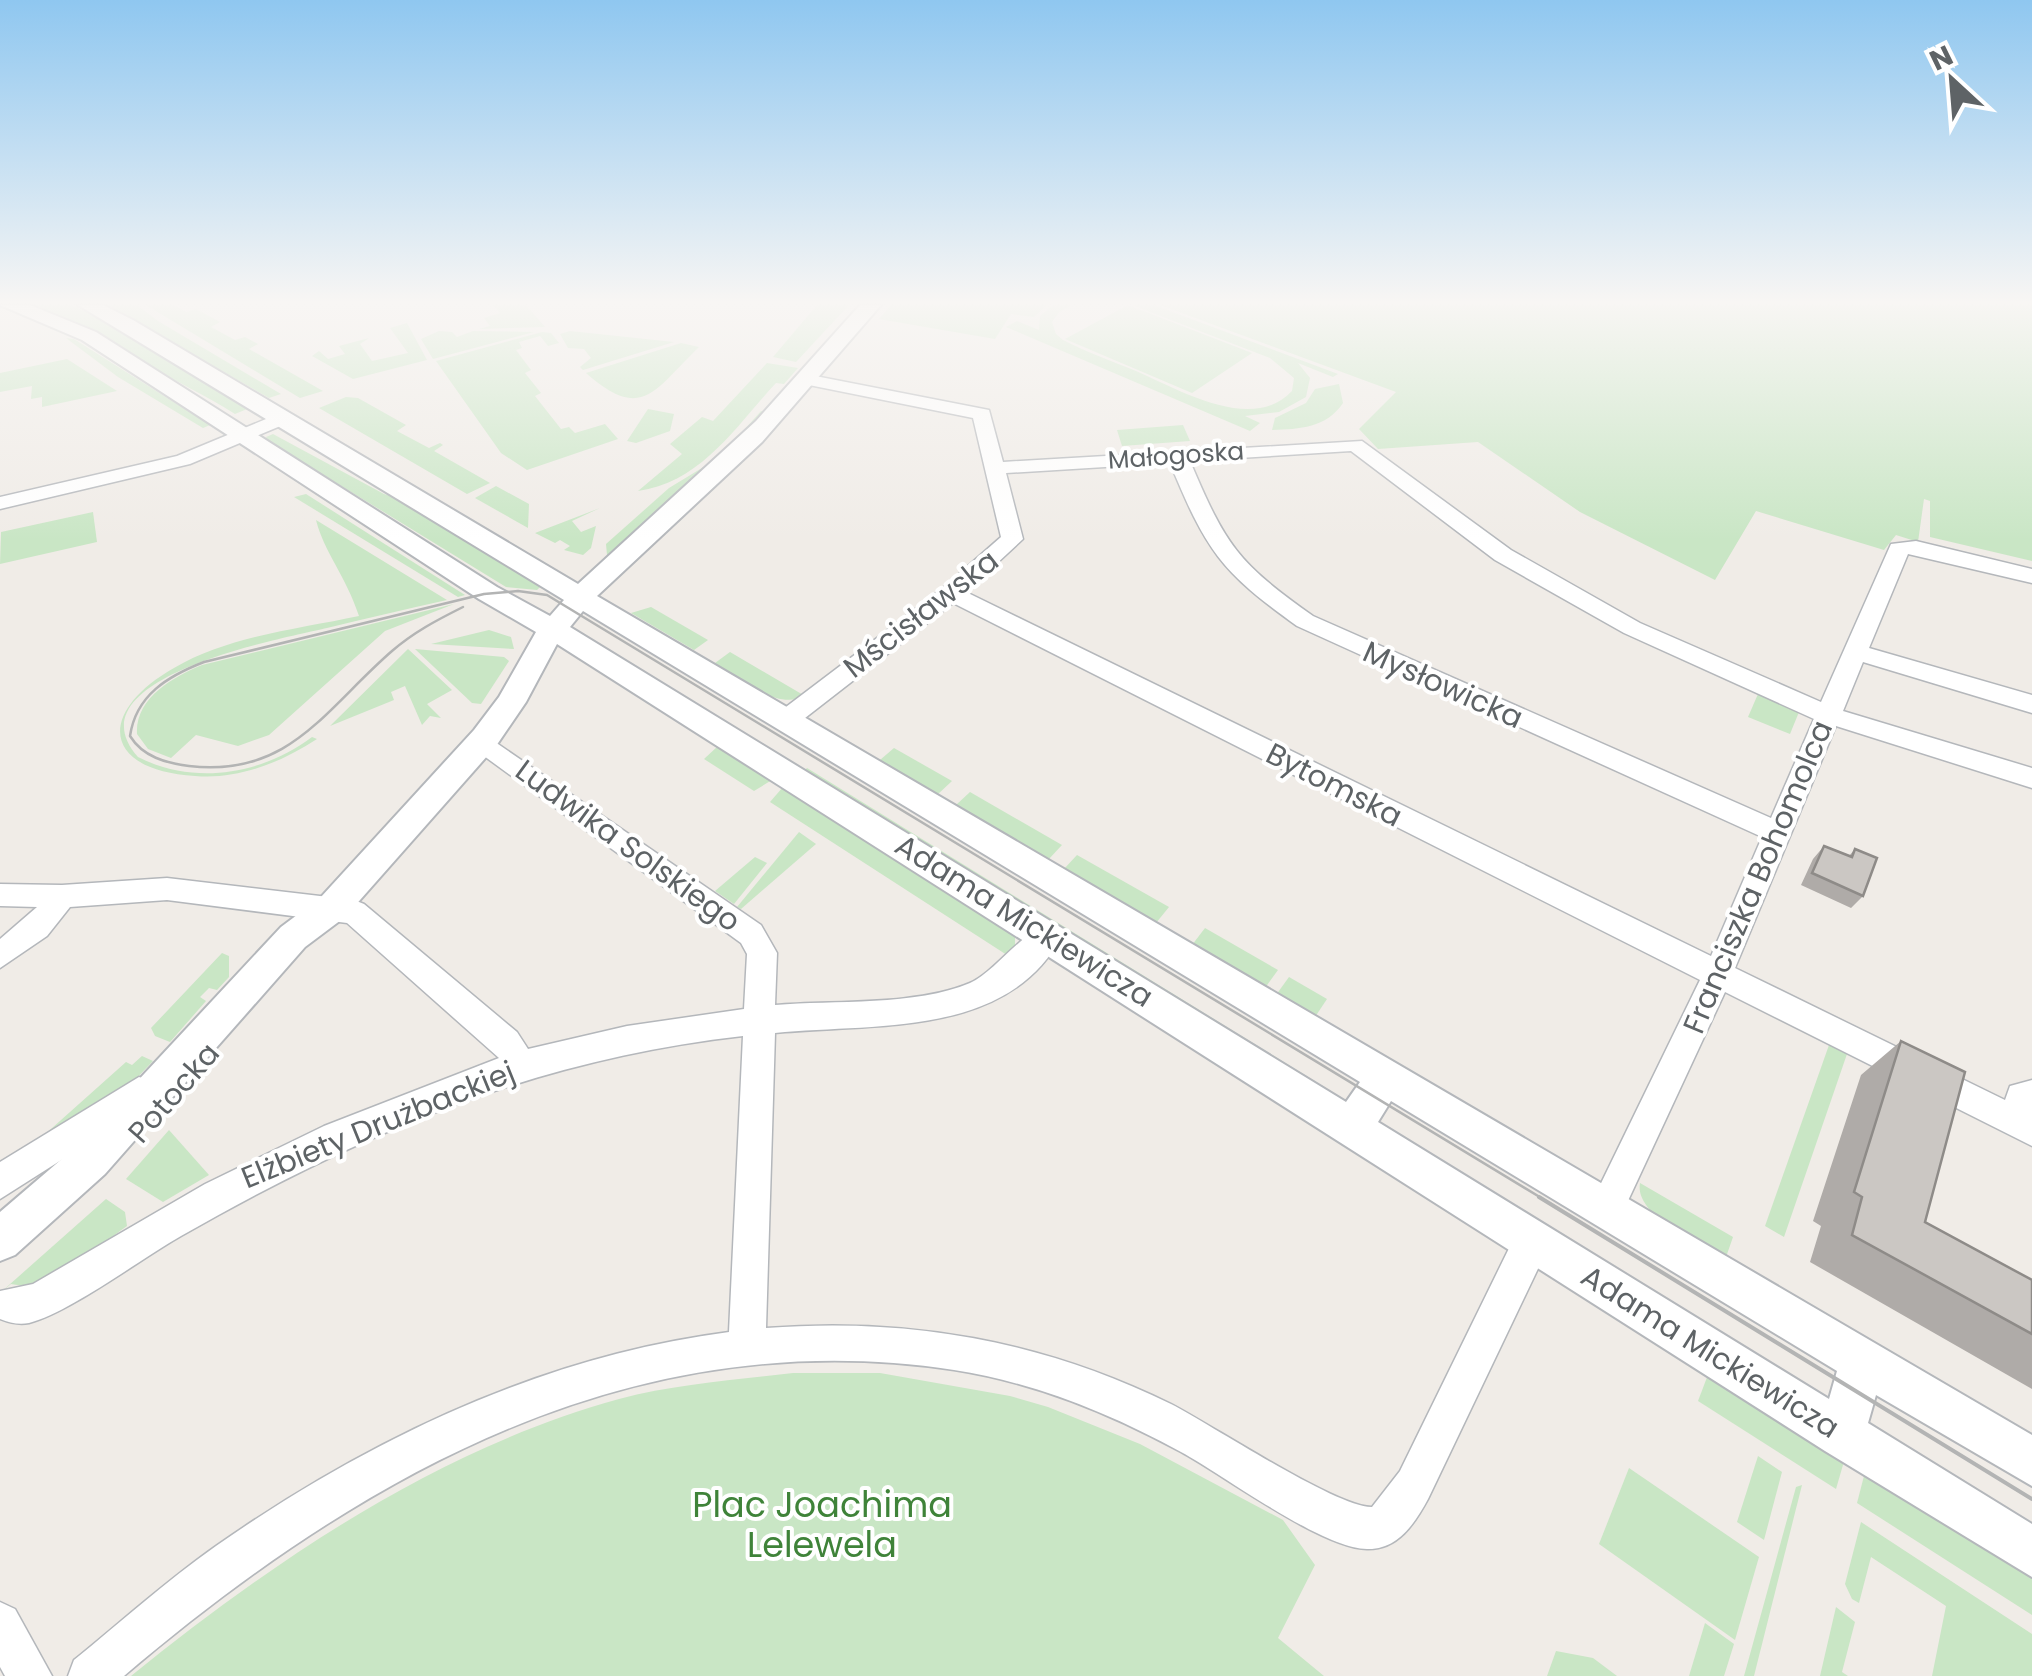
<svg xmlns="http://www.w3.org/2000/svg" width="2032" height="1676" viewBox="0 0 2032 1676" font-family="Poppins,sans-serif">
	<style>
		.green { fill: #c9e6c5 }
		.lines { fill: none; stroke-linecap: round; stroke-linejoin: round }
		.minor-casing { stroke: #b4b7bb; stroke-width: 3 }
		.tertiary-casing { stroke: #b4b7bb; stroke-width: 4 }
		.minor { fill: #fff; fill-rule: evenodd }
		.tertiary { fill: #fff; fill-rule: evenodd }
		.tram-far1 { stroke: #b3b4b4; stroke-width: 2.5 }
		.tram { stroke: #b3b4b4; stroke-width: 4 }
		.wall { fill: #afaba8 }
		.building { fill: #cbc7c3; stroke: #8e8b88; stroke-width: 2.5 }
		.labels { text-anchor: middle; stroke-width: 8; stroke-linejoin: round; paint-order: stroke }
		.far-street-label { font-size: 25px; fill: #5e6366; stroke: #fff }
		.street-label { font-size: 30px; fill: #5e6366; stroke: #fff }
		.near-park-label { font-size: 35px; fill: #3f8339; stroke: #fff }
	</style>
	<rect width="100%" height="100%" fill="#f0ece7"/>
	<g class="green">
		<path d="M31,305H71L118,326L252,407L235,414C205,395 175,381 144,363C107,342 72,318 31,305Z"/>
		<path d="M107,305H137L158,321L281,394L269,398Z"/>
		<path d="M146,305H174L186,312L196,309L220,322L211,327L235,340L245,337L258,344L249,349L323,391L300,398Z"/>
		<path d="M493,305H526L545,327L479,329L490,326L484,318L500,313Z"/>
		<path d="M817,305H849L796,362L773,357Z"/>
		<path d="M891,305H1047L1034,317L1011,314L995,339L879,319Z"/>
		<path d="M1053,305H1072L1059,312L1052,322L1056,334L1063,340C1086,352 1112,361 1136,371C1178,389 1252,434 1292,391L1294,378L1270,358L1132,305H1154L1338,374L1333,377L1298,363L1310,378L1306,397L1279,412L1245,416L1260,423L1250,431L1006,327L1017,321L1039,330L1040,316Z"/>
		<path d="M1128,305L1252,353L1192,393L1065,339Z"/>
		<path d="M1160,305H2032V561L1930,537V501L1924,499L1918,542L1896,535L1884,550L1756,511L1715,580L1580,512L1478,442L1378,449L1359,429L1396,392Z"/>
		<path d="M407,323L427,360L353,379L312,356L319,351L328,359L345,354L339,346L369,338L360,344L372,361L408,353L390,328Z"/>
		<path d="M439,331L452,332L457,337L473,331L534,332L433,359L421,339Z"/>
		<path d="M570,331L674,342L583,370L580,367L591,358L584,349L568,348L560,334Z"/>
		<path d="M542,332L551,333L559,343L548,346L540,336L519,342L522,348L516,350L531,370L525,373L541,393L535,396L561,429L569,427L575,433L605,424L618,439L527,470L501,453L436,361Z"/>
		<path d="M66,338L74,339L210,425L203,428L118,377Z"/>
		<path d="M681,343L699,347C654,390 643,423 586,373Z"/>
		<path d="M67,359L117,391L42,407V397L31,399L32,386L0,392V373Z"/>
		<path d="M767,363L798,368L784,384L776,383C740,421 702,483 638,491L682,454L670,444L702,417L713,421Z"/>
		<path d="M1339,384L1343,403C1326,428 1300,429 1272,430L1275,418L1306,403L1315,389Z"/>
		<path d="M346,397L358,398L406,425L397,431L429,448L440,443L443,445L434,451L490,483L467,494L319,408Z"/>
		<path d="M648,409L674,414L670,431L636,443L627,441Z"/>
		<path d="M761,411L766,412C718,464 662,507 610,557L607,555L606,544L669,488L720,457Z"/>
		<path d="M1183,425L1190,441L1122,446L1117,430Z"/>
		<path d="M273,434L384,494L405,500L544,583L537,590L506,587L268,441L266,437Z"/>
		<path d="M496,486L529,504L528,528L475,498Z"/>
		<path d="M306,494L465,595L458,597L294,497Z"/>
		<path d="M600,508L572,521L581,532L596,526L591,548L583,555L564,550L570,546L560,540L555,543L535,533Z"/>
		<path d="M93,512L97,542L0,564L1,532Z"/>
		<path d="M316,520L447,600C407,609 367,618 327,628C286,638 67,677 138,757C195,786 263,774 312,737L317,739C282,762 238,780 195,776C100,770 98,711 174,668C229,636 298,629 359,616C346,576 324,552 316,520Z"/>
		<path d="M454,604L385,631L269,735L238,746L196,735L171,758L148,749L137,734C135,698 173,677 202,665Z"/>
		<path d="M651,607L708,640L694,650L631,613Z"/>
		<path d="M489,630L511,637L514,649L431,644Z"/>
		<path d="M408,649L452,690L427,704L441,718L430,716L422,725L405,686L391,692L394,700L330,726Z"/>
		<path d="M415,649L504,657L509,661L481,704L472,703Z"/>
		<path d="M730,652L805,696C776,711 740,678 715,663Z"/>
		<path d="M1758,694L1799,712L1790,734L1748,717Z"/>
		<path d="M718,746L772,780L754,791L704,759Z"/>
		<path d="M894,748L952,781L937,795L880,760Z"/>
		<path d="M807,768L1342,1098L1341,1101L803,772Z"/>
		<path d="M783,787L1015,935V949L1010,957L770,802Z"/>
		<path d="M970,792L1062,845L1048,860L956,805Z"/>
		<path d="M799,832L816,844L741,909L737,907Z"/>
		<path d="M1077,855L1169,907L1156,923L1064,869Z"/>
		<path d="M755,857L767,863L734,904L715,891Z"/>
		<path d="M1205,928L1278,970L1265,988L1192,945Z"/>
		<path d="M222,953L229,956V977L217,990L209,988L200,997L206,1001L170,1042L155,1036L151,1028Z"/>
		<path d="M1289,977L1327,999L1315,1017L1276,995Z"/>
		<path d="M1829,1045L1847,1054L1784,1237L1765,1226Z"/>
		<path d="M142,1056L153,1061L130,1085L42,1137L126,1062L132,1065Z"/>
		<path d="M169,1130L209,1175L163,1202L126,1179Z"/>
		<path d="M1640,1183L1733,1237L1725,1260C1701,1244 1634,1216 1640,1183Z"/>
		<path d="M106,1199L125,1212L127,1226C98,1246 46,1293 11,1284L0,1293Z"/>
		<path d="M1709,1372L1845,1458L1836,1489L1698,1401Z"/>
		<path d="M793,1373H880L1010,1396L1048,1407L1140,1444L1283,1520L1315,1565L1278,1638L1324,1676H131C276,1559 438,1449 619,1399C676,1384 735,1380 793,1373Z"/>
		<path d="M1758,1456L1782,1472L1764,1540L1737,1522Z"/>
		<path d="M1629,1468L1759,1557L1735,1640L1599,1544Z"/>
		<path d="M1865,1472L2032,1578V1615L1857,1503Z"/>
		<path d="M1802,1485L1754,1676H1744L1796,1487Z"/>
		<path d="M1861,1522L2032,1634V1676H1932L1946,1606L1871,1557L1859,1603L1852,1599L1845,1584Z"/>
		<path d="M1836,1607L1855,1622L1842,1672L1848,1676H1820Z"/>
		<path d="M1705,1623L1734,1644L1724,1676H1689Z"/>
		<path d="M1556,1651L1593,1658L1617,1676H1547Z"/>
	</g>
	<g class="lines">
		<g class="minor-casing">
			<g id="minor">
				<path d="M805,374L989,410L1003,462L1362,441L1511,550L1640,623L1821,702L1891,544L1916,541L2032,569V583L1908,554L1869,648L2032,695V713L1863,662L1843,711L2032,768V788L1836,726L1735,968L2005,1100L2010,1086L2032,1080V1146L1725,992L1619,1220L1607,1225L1595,1220L1589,1208L1700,980L953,603L796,725H778L774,719L778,713L943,588L1001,537L973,418L799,383V375ZM1351,451L1495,560L1624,633L1814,719L1771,818L1313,616C1237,562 1226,546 1190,461ZM1170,463C1206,550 1220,571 1297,626L1762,837L1711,956L966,592L1023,539L1006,473Z"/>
				<path d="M283,412L292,418L290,422L190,464L0,509V497L177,456Z"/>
				<path d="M482,733L761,925L777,953L775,1005C834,1000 916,1006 970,983C998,971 1031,918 1057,926L1062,935C1009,1039 871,1023 775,1033L766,1328C910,1317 1042,1341 1171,1404C1212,1425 1337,1508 1372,1507L1400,1471L1519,1228L1532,1223L1545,1228L1550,1241L1545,1254L1428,1499C1415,1523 1398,1550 1367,1549C1321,1548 1225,1476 1181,1452C1109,1413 1036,1383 954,1370C633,1321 360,1475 124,1676H68L74,1660C121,1622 166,1581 216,1546C369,1439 543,1356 729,1332L743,1036C536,1059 361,1133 181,1236C142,1258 69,1313 29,1323C19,1325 10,1323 0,1319V1291L33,1284L205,1184L324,1126L499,1058L347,923L167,900L70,907L47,936L0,968V939L37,907L0,906V884L62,885L167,878L354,900L364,904L517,1032L528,1049L627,1026L744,1009L747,954L741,943L473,748L469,742L473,736Z"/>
				<path d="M139,1077L151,1081L155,1092L151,1103L0,1199V1162Z"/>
				<path d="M0,1602L15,1609L52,1676H5L0,1667Z"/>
			</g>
		</g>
		<g class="tertiary-casing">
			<path id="tertiary" d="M0,305H30L96,332L497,587L550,616L564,600L78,305H103L133,320L578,584L756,421L860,305H881L762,442L597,596L2032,1435V1486L1876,1395L1868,1423L2032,1524V1577L1825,1451L557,644L526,702L496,746L345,917L305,947L105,1174L15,1255L0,1261V1212L77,1146L281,927L321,897L474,730L499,697L536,632L479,599L82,340ZM583,611L1360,1082L1346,1102L570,627ZM1391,1101L1837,1371L1829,1399L1378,1122Z"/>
		</g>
		<use href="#minor" class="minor"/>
		<use href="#tertiary" class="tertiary"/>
		<path class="tram-far1" d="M463,607C437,620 414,632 392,651C325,709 289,778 189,766C166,763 143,757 130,736C136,695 168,676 204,662L484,594L518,591L547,595L1543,1199"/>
		<path class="tram" d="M1539,1197L2032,1499"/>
	</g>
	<g class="wall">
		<path d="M1824,846L1849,856L1855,849L1863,896L1851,908L1801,885L1813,859Z"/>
		<path d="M1901,1041L1925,1222L2032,1280V1389L1810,1262L1821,1226L1813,1221L1861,1075Z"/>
	</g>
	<g class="building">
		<path d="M1824,846L1852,857L1855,849L1877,858L1863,896L1812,873Z"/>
		<path d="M1901,1041L1965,1072L1925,1222L2032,1280V1334L1852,1235L1862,1197L1854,1192Z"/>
	</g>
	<linearGradient id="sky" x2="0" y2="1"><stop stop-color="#8fc7f0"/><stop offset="0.56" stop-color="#f8f6f4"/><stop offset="1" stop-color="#f8f6f4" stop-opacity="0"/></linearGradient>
	<rect width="2032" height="540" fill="url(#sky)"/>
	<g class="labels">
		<g class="far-street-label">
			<text transform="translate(1176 455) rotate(-4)" y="9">Małogoska</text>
		</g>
		<g class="street-label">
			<text transform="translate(921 614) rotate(-38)" y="10">Mścisławska</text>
			<text transform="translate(1443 685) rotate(24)" y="10">Mysłowicka</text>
			<text transform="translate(1334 785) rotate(27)" y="10">Bytomska</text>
			<text transform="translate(628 846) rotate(36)" y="10">Ludwika Solskiego</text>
			<text transform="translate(1758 877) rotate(-67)" y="10">Franciszka Bohomolca</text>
			<text transform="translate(1024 921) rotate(32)" y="10">Adama Mickiewicza</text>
			<text transform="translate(174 1093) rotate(-49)" y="10">Potocka</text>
			<text transform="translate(378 1125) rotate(-22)" y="10">Elżbiety Drużbackiej</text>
			<text transform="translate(1710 1352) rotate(32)" y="10">Adama Mickiewicza</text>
		</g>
		<g class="near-park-label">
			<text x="822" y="1517">Plac Joachima<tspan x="822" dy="40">Lelewela</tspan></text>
		</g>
	</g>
	<g transform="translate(1952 80) rotate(334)" stroke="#ffffff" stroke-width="8" paint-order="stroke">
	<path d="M0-8L18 38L0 25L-18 38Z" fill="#5e6366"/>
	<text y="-15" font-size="28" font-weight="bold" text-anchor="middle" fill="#5e6366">N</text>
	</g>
</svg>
